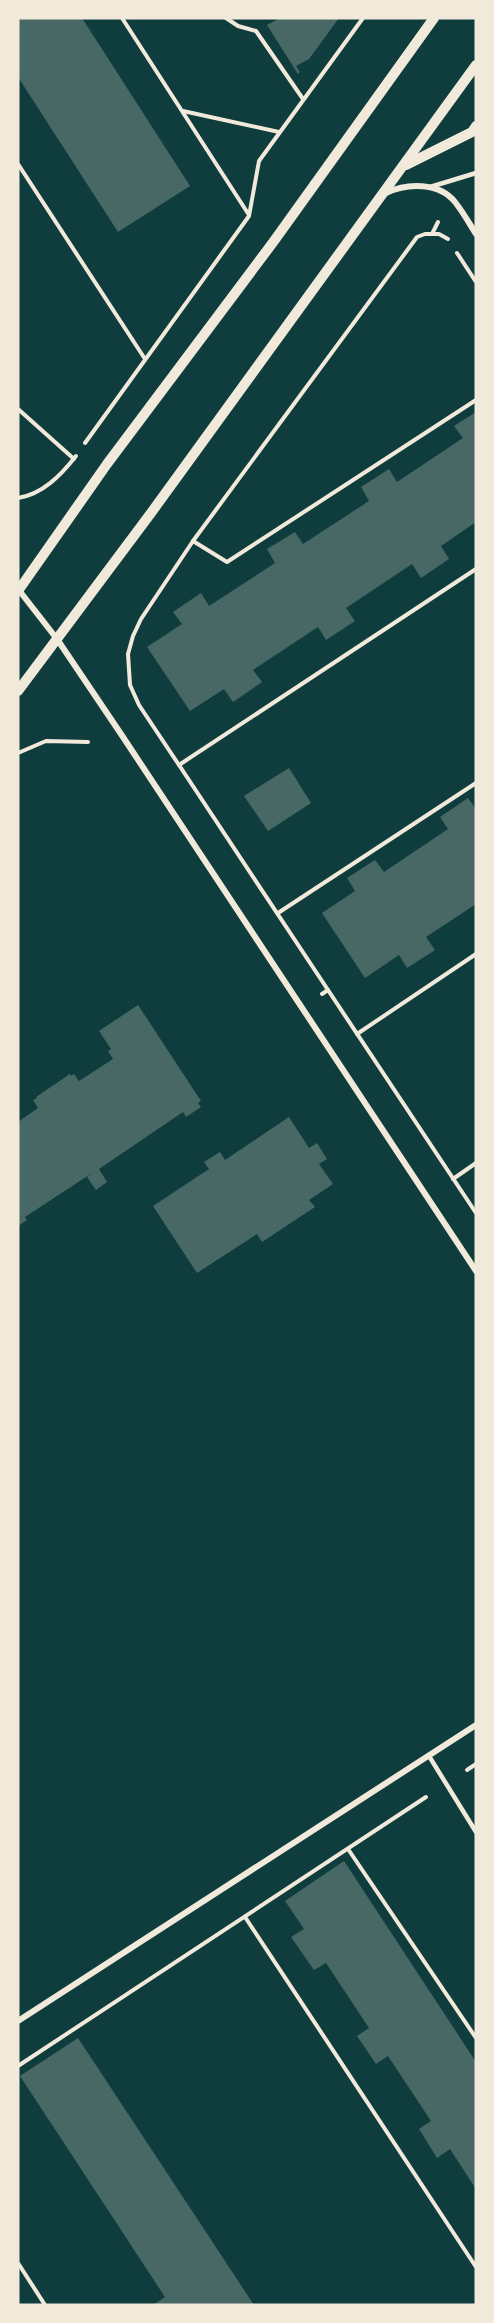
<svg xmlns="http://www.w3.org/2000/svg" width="494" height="2323" viewBox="0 0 494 2323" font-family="'Fira Sans',sans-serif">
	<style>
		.building { fill: #486865 }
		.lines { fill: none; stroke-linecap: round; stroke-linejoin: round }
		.path { stroke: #f1e9da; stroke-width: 4 }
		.service { stroke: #f1e9da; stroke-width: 4.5 }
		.minor { stroke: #f1e9da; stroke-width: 6 }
		.tertiary { stroke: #f1e9da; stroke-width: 10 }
	</style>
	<rect width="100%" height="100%" fill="#0f3d3e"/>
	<g class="building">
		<path d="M18,18H82L190,186L118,232L18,77Z"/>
		<path d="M280,18H339L309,59L296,66L300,72L298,74L267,25Z"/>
		<path d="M476,412V522L441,546L449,559L421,578L412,564L346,608L355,621L326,640L318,627L253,670L262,682L233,702L224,689L190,711L147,647L182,624L173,612L201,593L209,606L275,563L267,549L295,532L303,544L369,501L361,487L389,469L397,482L463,438L454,426Z"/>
		<path d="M289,768L311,803L268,831L244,796Z"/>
		<path d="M468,798L476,809V904L426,937L435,950L407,968L399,955L365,978L322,913L355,891L347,878L375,860L384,872L448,829L440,817Z"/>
		<path d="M138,1005L201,1101L198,1103L201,1107L186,1117L183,1112L99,1169L107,1182L96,1190L87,1177L92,1173L25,1217L27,1220L18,1226V1122L38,1108L33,1100L37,1098L36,1097L70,1074L71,1076L74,1074L79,1081L113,1059L108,1051L111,1049L99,1031Z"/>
		<path d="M289,1117L309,1148L317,1143L327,1159L319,1164L333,1184L309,1200L315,1207L262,1242L257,1234L197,1273L153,1206L209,1169L204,1162L220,1152L225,1160Z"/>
		<path d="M344,1861L476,2062V2189L450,2149L437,2158L419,2129L431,2121L388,2056L376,2064L357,2036L369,2028L326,1963L314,1970L291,1937L304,1929L285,1901Z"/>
		<path d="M78,2038L140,2132L254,2305H153L165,2297L20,2076Z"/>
	</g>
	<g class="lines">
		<g class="path">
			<path d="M122,18L249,215"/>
			<path d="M226,18L238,26L256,31L303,99"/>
			<path d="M183,111L279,132"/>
			<path d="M18,164L145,359"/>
			<path d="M438,222L432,234H425L417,237L193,541L141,619L133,636L128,654L130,685L139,705L179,765L476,569"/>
			<path d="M432,234H439L448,239"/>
			<path d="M457,253L476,282"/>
			<path d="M18,409L74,459"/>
			<path d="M85,443L249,216L259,161L363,18"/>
			<path d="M18,498C43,494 61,475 76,456"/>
			<path d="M193,541L227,562L476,400"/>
			<path d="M18,753L46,741L88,742"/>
			<path d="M179,765L328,990L322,994"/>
			<path d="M278,913L476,783"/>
			<path d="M328,990L476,1213"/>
			<path d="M357,1034L476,954"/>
			<path d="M453,1179L476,1163"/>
			<path d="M467,1770L476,1764"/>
			<path d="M348,1849L476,2038"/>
			<path d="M245,1917L476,2267"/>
			<path d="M18,2066L426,1797"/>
			<path d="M18,2263L45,2305"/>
		</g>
		<g class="service">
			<path d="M430,187L476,173"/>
			<path d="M429,1756L476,1832"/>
		</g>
		<g class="minor">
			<path d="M386,193C407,183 439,182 455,202C463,212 469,223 476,234"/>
			<path d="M18,589L57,639L121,734L476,1271"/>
			<path d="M18,2021L476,1725"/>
		</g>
		<g class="tertiary">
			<path d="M406,165L472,132L476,126"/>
			<path d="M18,591L107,464L274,241L434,18"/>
			<path d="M18,691L151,513L476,65"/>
		</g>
	</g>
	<rect width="494" height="2323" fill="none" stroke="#f1e9da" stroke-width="39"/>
</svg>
